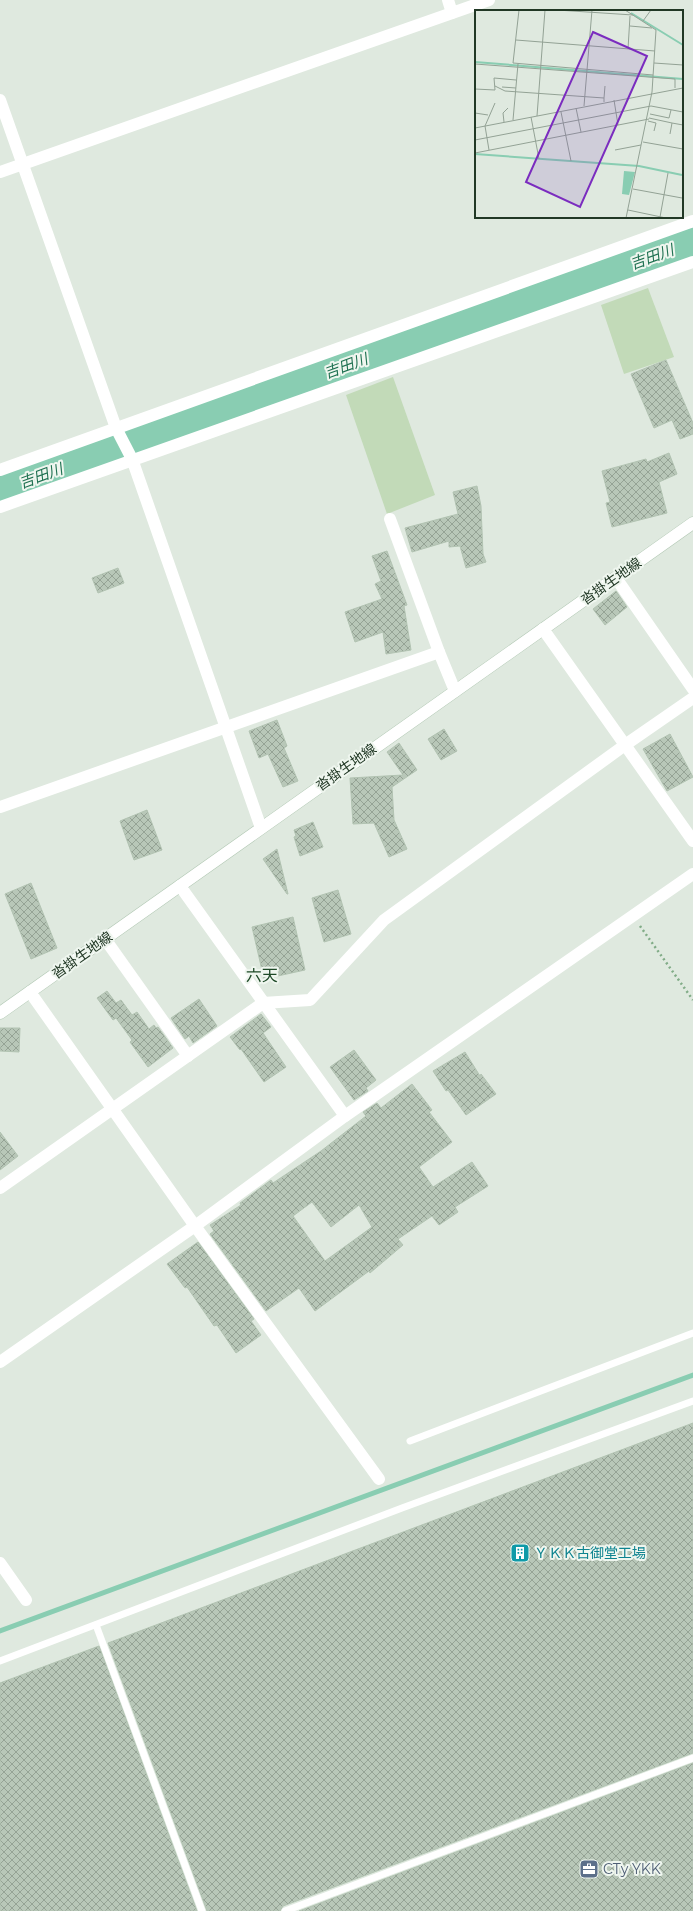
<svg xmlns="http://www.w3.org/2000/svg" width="693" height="1911" viewBox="0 0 693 1911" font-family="Montserrat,'Noto Sans JP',sans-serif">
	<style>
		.green { fill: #c2dab8 }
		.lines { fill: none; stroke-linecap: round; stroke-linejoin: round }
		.stream { stroke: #89cdb2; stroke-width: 5 }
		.river { stroke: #89cdb2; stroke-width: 29 }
		.building { fill: url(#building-cross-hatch); stroke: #b2c3b2; fill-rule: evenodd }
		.secondary-casing { stroke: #b3c9b5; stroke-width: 13 }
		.path { stroke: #81ac87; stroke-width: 2.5; stroke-dasharray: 2 3; stroke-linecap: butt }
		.service { stroke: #fff; stroke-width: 7 }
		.minor { stroke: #fff; stroke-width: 12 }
		.secondary { stroke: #fff; stroke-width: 12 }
		.labels { text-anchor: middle; stroke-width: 4; stroke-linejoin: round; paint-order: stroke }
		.street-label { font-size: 14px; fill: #213825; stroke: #eff6ef }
		.culture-label { font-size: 14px; fill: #0d838f; stroke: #eff6ef; text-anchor: start }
		.service-label { font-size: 14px; fill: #4e5e75; stroke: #eff6ef; text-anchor: start }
		.water-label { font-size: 15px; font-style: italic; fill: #1f7151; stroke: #eff6ef }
		.quarter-label { font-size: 16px; fill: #1e4927; stroke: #eff6ef }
		.inset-river { fill: none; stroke: #89cdb2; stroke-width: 2 }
		.inset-road { fill: none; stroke: #93a295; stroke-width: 1 }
		.view { fill: #7b2cbf; fill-opacity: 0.15; stroke: #7b2cbf; stroke-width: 2 }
		.inset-edge { fill: none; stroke: #213825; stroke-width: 2 }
	</style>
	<defs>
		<pattern id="building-cross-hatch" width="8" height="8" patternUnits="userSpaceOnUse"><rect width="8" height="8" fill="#b8c7b8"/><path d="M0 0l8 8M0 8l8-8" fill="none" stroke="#95a395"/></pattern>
	</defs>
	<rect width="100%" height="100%" fill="#dfe9df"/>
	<g class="green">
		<path d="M648,288L674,357L624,374L601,305Z"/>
		<path d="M393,377L435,495L387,514L346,395Z"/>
	</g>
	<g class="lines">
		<path class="stream" d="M0,1631L693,1375"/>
		<path class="river" d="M0,490L693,242"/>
	</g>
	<g class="building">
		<path d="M666,360L693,423V434L680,439L672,420L654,428L631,374Z"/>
		<path d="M669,453L677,474L659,482L667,513L612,527L606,503L610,502L602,471L646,459L647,462Z"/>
		<path d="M477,486L481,506L483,554L486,562L466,568L460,546L449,547V541L412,552L405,528L458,514L453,492Z"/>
		<path d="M387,551L407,605L404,606L411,650L386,654L383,632L355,642L345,612L382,599L375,584L381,581L372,556Z"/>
		<path d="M118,568L124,583L98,593L92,578Z"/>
		<path d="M616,591L627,607L605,625L593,609Z"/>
		<path d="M277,720L287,746L284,748L298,781L283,787L268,754L259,758L249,731Z"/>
		<path d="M444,729L457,751L441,760L428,739Z"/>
		<path d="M670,734L693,777L667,791L643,749Z"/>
		<path d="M399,743L417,770L392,787L394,820L407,849L389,857L374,823L353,824L350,778L403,775L387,752Z"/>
		<path d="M147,810L162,850L134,860L120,821Z"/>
		<path d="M313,822L323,847L300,856L294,837L296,836L294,830Z"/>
		<path d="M277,849L288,894H287L263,859Z"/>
		<path d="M31,883L57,948L31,959L5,894Z"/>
		<path d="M338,890L351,934L324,942L312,898Z"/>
		<path d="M293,917L305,970L264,979L252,927Z"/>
		<path d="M107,991L116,1003L121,1000L132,1015L137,1012L149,1029L154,1025L156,1028L158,1027L173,1048L148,1067L130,1042L132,1040L116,1018L113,1020L97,998Z"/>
		<path d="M199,999L217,1026L193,1043L189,1036L185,1039L171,1018Z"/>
		<path d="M261,1014L271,1027L263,1033L286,1067L264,1082L241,1049L240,1050L230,1037Z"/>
		<path d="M0,1028H20L19,1052L0,1051Z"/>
		<path d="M354,1050L376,1080L366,1088L368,1091L354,1100L330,1067Z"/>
		<path d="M465,1052L480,1076L481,1074L496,1094L466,1115L448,1090L446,1091L433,1071Z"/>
		<path d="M412,1084L432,1110L429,1112L452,1142L419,1167L433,1187L472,1162L488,1186L455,1207L458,1212L439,1225L432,1216L398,1239L403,1245L370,1273L369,1271L315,1311L299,1288L266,1311L210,1234L214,1231L210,1225L241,1205L240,1203L271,1180L273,1183L321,1151L366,1116L363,1112L377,1103L381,1108ZM312,1202L331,1227L359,1205L372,1227L325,1261L293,1216Z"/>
		<path d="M0,1132L18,1156L0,1170Z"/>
		<path d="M198,1242L254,1319L251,1321L261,1335L236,1353L217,1325L214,1326L187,1287L185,1288L167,1264Z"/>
		<path d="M693,1423V1753L283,1906L280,1911H207L108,1643Z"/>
		<path d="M99,1646L197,1911H0V1683Z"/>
		<path d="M693,1763V1911H299Z"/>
	</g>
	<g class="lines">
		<g class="secondary-casing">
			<path id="secondary" d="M0,1013L693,523"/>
		</g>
		<path class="path" d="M640,926L693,1000"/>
		<g class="service">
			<path d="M410,1441L693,1333"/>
			<path d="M96,1625L202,1911"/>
			<path d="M0,1661L402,1508L693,1401"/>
			<path d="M285,1911L693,1758"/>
		</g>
		<g class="minor">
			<path d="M448,0L452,13"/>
			<path d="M0,100L116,428L132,459L261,828"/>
			<path d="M0,172L489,0"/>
			<path d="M0,470L693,221"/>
			<path d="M0,507L693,262"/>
			<path d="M390,519L439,652"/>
			<path d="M616,578L693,689"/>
			<path d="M543,629L693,841"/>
			<path d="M0,807L439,652L455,691"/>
			<path d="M180,886L345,1116"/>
			<path d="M105,939L188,1056"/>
			<path d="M30,992L195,1226L379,1479"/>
			<path d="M0,1188L263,1003L310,1000L384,920L625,745L693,698"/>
			<path d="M0,1362L195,1226L345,1116L693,874"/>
			<path d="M0,1563L26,1600"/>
		</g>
		<use href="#secondary" class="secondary"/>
	</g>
	<defs>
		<g id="building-square" transform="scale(1)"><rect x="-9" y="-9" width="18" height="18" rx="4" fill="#0f9aa8" stroke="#eff6ef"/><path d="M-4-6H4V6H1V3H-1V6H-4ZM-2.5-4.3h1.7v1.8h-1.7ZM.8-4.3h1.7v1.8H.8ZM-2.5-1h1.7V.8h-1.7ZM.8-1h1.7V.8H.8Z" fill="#fff"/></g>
		<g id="office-square" transform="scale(1)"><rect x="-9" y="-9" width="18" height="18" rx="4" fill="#5c6f8a" stroke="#eff6ef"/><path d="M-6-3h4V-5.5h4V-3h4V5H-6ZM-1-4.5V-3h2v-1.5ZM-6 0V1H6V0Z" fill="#fff"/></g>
	</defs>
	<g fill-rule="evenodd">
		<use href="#building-square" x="520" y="1553"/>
		<use href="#office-square" x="589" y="1869"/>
	</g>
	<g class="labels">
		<g class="street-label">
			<text transform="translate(611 581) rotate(-35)" y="5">沓掛生地線</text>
			<text transform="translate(346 767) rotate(-35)" y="5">沓掛生地線</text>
			<text transform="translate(82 955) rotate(-35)" y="5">沓掛生地線</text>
		</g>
		<g class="culture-label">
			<text x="534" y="1558">ＹＫＫ古御堂工場</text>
		</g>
		<g class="service-label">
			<text x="603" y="1874">CTy YKK</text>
		</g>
		<g class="water-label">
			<text transform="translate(652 257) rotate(-20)" y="5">吉田川</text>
			<text transform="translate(346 366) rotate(-20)" y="5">吉田川</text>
			<text transform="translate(41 476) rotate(-20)" y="5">吉田川</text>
		</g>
		<g class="quarter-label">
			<text x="262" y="981">六天</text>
		</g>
	</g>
	<g transform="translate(475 10)">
		<rect width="208" height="208" fill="#dfe9df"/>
		<path d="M149,161L160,162L154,185L147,184Z" fill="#89cdb2"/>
		<path class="inset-river" d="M156,3L208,35M0,52L208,69M0,144L164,156L207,165"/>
		<path class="inset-road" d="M44,0L38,53L178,65M82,0L158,5M150,0L181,20L177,82M168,11L176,0M155,16L177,18M41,30L180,41M153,39L155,6M179,53L208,55M0,54L200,69V78M20,76L30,81L129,88V92M27,77L41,78M0,79L20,80L19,68L41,70M129,88L130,76M139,90L143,115M109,96L117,0M101,98L106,122M86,102L96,151M0,103L13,105M175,104L194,108L196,100M62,106L70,0M56,107L64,149M174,108L197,113M38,110L43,54M173,111L181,113L179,121M29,112L28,103L33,98M0,118L208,78M195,124L197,113L208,115M0,130L176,96L208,102M168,132L208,139M14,140L10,116L20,93M140,140L166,135M0,143L174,109M158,179L207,188M153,200L191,208M185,207L193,163M151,208L177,82"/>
		<path class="view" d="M118,22L172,46L105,197L51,172Z"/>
		<rect width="208" height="208" class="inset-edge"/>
	</g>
</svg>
